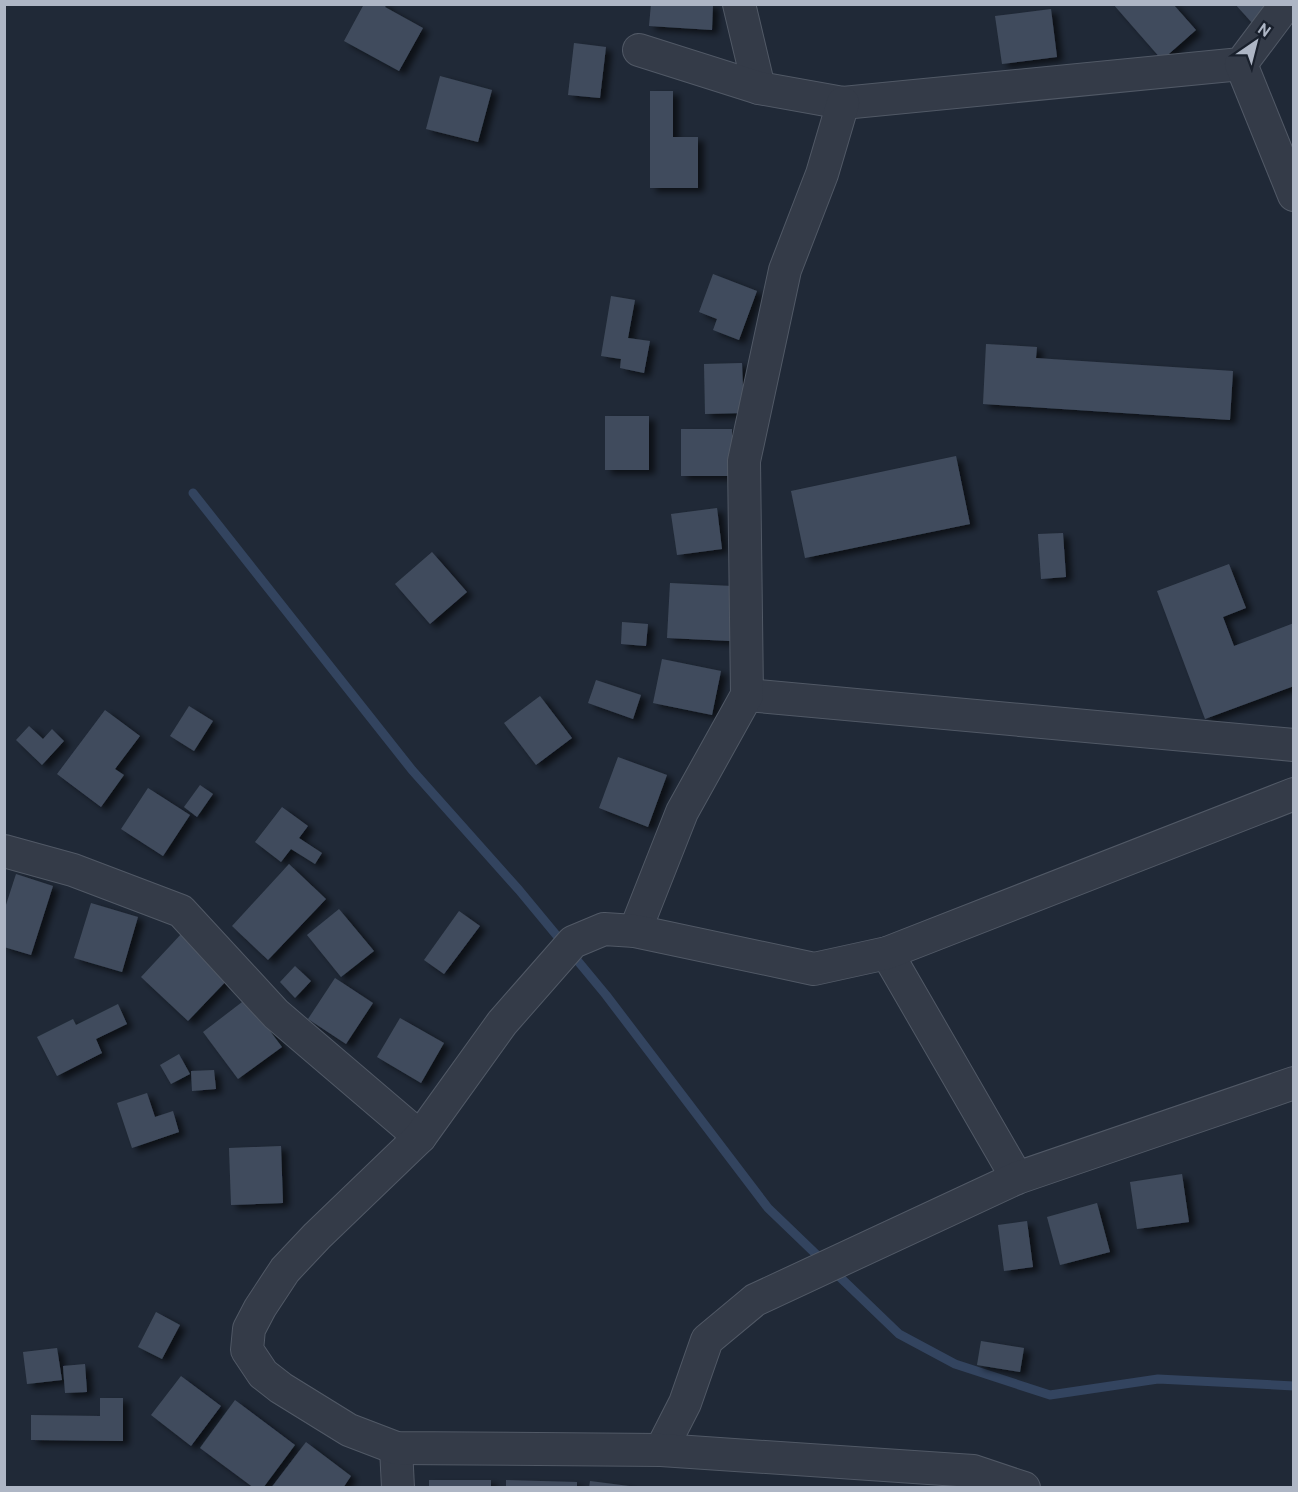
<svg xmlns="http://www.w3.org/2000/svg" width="1298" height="1492" viewBox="0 0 1298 1492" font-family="Overpass,sans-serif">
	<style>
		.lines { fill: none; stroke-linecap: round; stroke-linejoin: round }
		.stream { stroke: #33445f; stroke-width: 9 }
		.building { fill: #414c5d; filter: url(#shadow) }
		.street-casing { stroke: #515966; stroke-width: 34 }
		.street { stroke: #343b48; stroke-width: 32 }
	</style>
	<defs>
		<filter id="shadow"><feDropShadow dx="6" dy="4" stdDeviation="3" flood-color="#0009"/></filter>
	</defs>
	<rect width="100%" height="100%" fill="#202937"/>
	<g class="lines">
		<path class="stream" d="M193,493L412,770L519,890L606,995L768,1208L899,1334L955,1364L1050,1395L1158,1379L1294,1386"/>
	</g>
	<g class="building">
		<path d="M364,4H387L385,7L423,28L399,71L344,41Z"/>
		<path d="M651,4H713L712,30L649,26Z"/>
		<path d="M1113,4H1173L1196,30L1162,60Z"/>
		<path d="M1235,4H1276L1253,24Z"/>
		<path d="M1051,9L1057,57L1002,64L995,16Z"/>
		<path d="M574,43L606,47L600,98L568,95Z"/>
		<path d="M440,76L492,90L478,142L426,129Z"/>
		<path d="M650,91H673V137H698V188H650Z"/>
		<path d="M713,274L757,291L739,340L713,330L717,319L699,312Z"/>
		<path d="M611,296L635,300L628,338L650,341L644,373L620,368L621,359L601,356Z"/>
		<path d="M986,344L1037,347L1036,358L1233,371L1230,420L983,404Z"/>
		<path d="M742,363L744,413L705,414L704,364Z"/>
		<rect x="605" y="416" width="44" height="54"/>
		<rect x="681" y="429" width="51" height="47"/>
		<path d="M956,456L970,524L805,558L791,491Z"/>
		<path d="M717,508L722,549L677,555L671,514Z"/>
		<path d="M1063,533L1066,577L1041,579L1038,534Z"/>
		<path d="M432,552L467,592L430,624L395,584Z"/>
		<path d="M1229,564L1246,608L1223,617L1234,646L1294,623V686L1205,719L1157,591Z"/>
		<path d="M670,583L732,586L730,641L667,638Z"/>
		<path d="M622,622L648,624L646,646L621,644Z"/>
		<path d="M662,659L721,671L712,715L653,703Z"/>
		<path d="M596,680L641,695L633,719L588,703Z"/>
		<path d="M540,696L572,738L536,765L504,723Z"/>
		<path d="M189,706L213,721L194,751L170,736Z"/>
		<path d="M105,710L140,736L115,769L124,775L101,807L57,774Z"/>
		<path d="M29,726L43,739L52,729L64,741L42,765L16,740Z"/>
		<path d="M618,757L667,775L648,827L599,808Z"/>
		<path d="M200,785L213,794L197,817L184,807Z"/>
		<path d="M148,788L190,815L163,856L121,829Z"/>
		<path d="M282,807L308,826L299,838L322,853L315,864L291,849L281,862L255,842Z"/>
		<path d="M289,864L326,899L268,960L232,926Z"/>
		<path d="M16,874L53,886L31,955L4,947V911Z"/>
		<path d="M91,903L138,917L122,972L74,958Z"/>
		<path d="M339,909L374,951L341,977L307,935Z"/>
		<path d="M459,911L480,926L444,974L424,960Z"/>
		<path d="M184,931L231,976L188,1021L141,977Z"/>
		<path d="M295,966L311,981L295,998L280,982Z"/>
		<path d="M335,978L373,1003L346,1044L308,1019Z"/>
		<path d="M246,999L282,1047L238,1079L203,1032Z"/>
		<path d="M118,1004L127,1024L96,1039L102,1053L57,1076L37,1037L73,1019L76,1025Z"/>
		<path d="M400,1018L444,1043L421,1083L377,1057Z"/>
		<path d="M179,1054L190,1074L171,1084L160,1065Z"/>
		<path d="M214,1070L216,1089L192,1091L191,1071Z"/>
		<path d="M147,1093L155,1117L173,1111L179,1132L132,1148L117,1103Z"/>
		<path d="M281,1146L283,1203L231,1205L229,1148Z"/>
		<path d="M1182,1174L1189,1222L1137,1229L1130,1182Z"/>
		<path d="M1097,1203L1110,1252L1060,1265L1047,1217Z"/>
		<path d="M1027,1221L1033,1267L1004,1271L998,1225Z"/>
		<path d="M156,1312L180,1325L162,1359L138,1347Z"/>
		<path d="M981,1341L1024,1348L1020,1372L977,1365Z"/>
		<path d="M57,1348L62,1380L27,1384L23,1352Z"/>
		<path d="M85,1364L87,1392L65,1393L63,1366Z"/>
		<path d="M181,1376L221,1406L191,1446L151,1415Z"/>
		<path d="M100,1398H123V1441L31,1440V1415L100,1416Z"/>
		<path d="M235,1400L295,1445L263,1488H254L200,1448Z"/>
		<path d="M306,1442L351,1476L343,1488H271Z"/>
		<rect x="429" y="1480" width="62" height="8"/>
		<path d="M506,1480L577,1482V1488H506Z"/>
		<path d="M590,1481L629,1486V1488H589Z"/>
	</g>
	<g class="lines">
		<g class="street-casing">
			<g id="street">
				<path d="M739,4L759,88"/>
				<path d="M639,50L759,88L843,103L1241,64L1286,4"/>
				<path d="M1241,64L1294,195"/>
				<path d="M747,695L1294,745"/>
				<path d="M4,851L73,870L181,911L276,1014L420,1137"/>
				<path d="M635,931L682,812L747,695L744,461L785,270L822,174L843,103"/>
				<path d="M887,953L1017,1178"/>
				<path d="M396,1448L398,1488"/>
				<path d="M661,1450L685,1403L707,1340L755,1300L1017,1178L1294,1083"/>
				<path d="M1024,1488L973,1471L661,1450L396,1448L349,1430L281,1388L263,1374L247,1350L249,1329L260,1308L285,1270L317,1236L420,1137L502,1023L573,942L604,929L635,931L814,969L887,953L1294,794"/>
			</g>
		</g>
		<use href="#street" class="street"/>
	</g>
	<rect width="1298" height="1492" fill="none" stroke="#aeb6c5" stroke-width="12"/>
	<g transform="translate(1256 42) rotate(35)" stroke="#19202c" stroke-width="4.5" paint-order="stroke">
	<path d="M0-4.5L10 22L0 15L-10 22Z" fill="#aeb6c5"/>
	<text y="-9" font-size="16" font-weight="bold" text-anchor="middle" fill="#aeb6c5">N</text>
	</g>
</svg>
